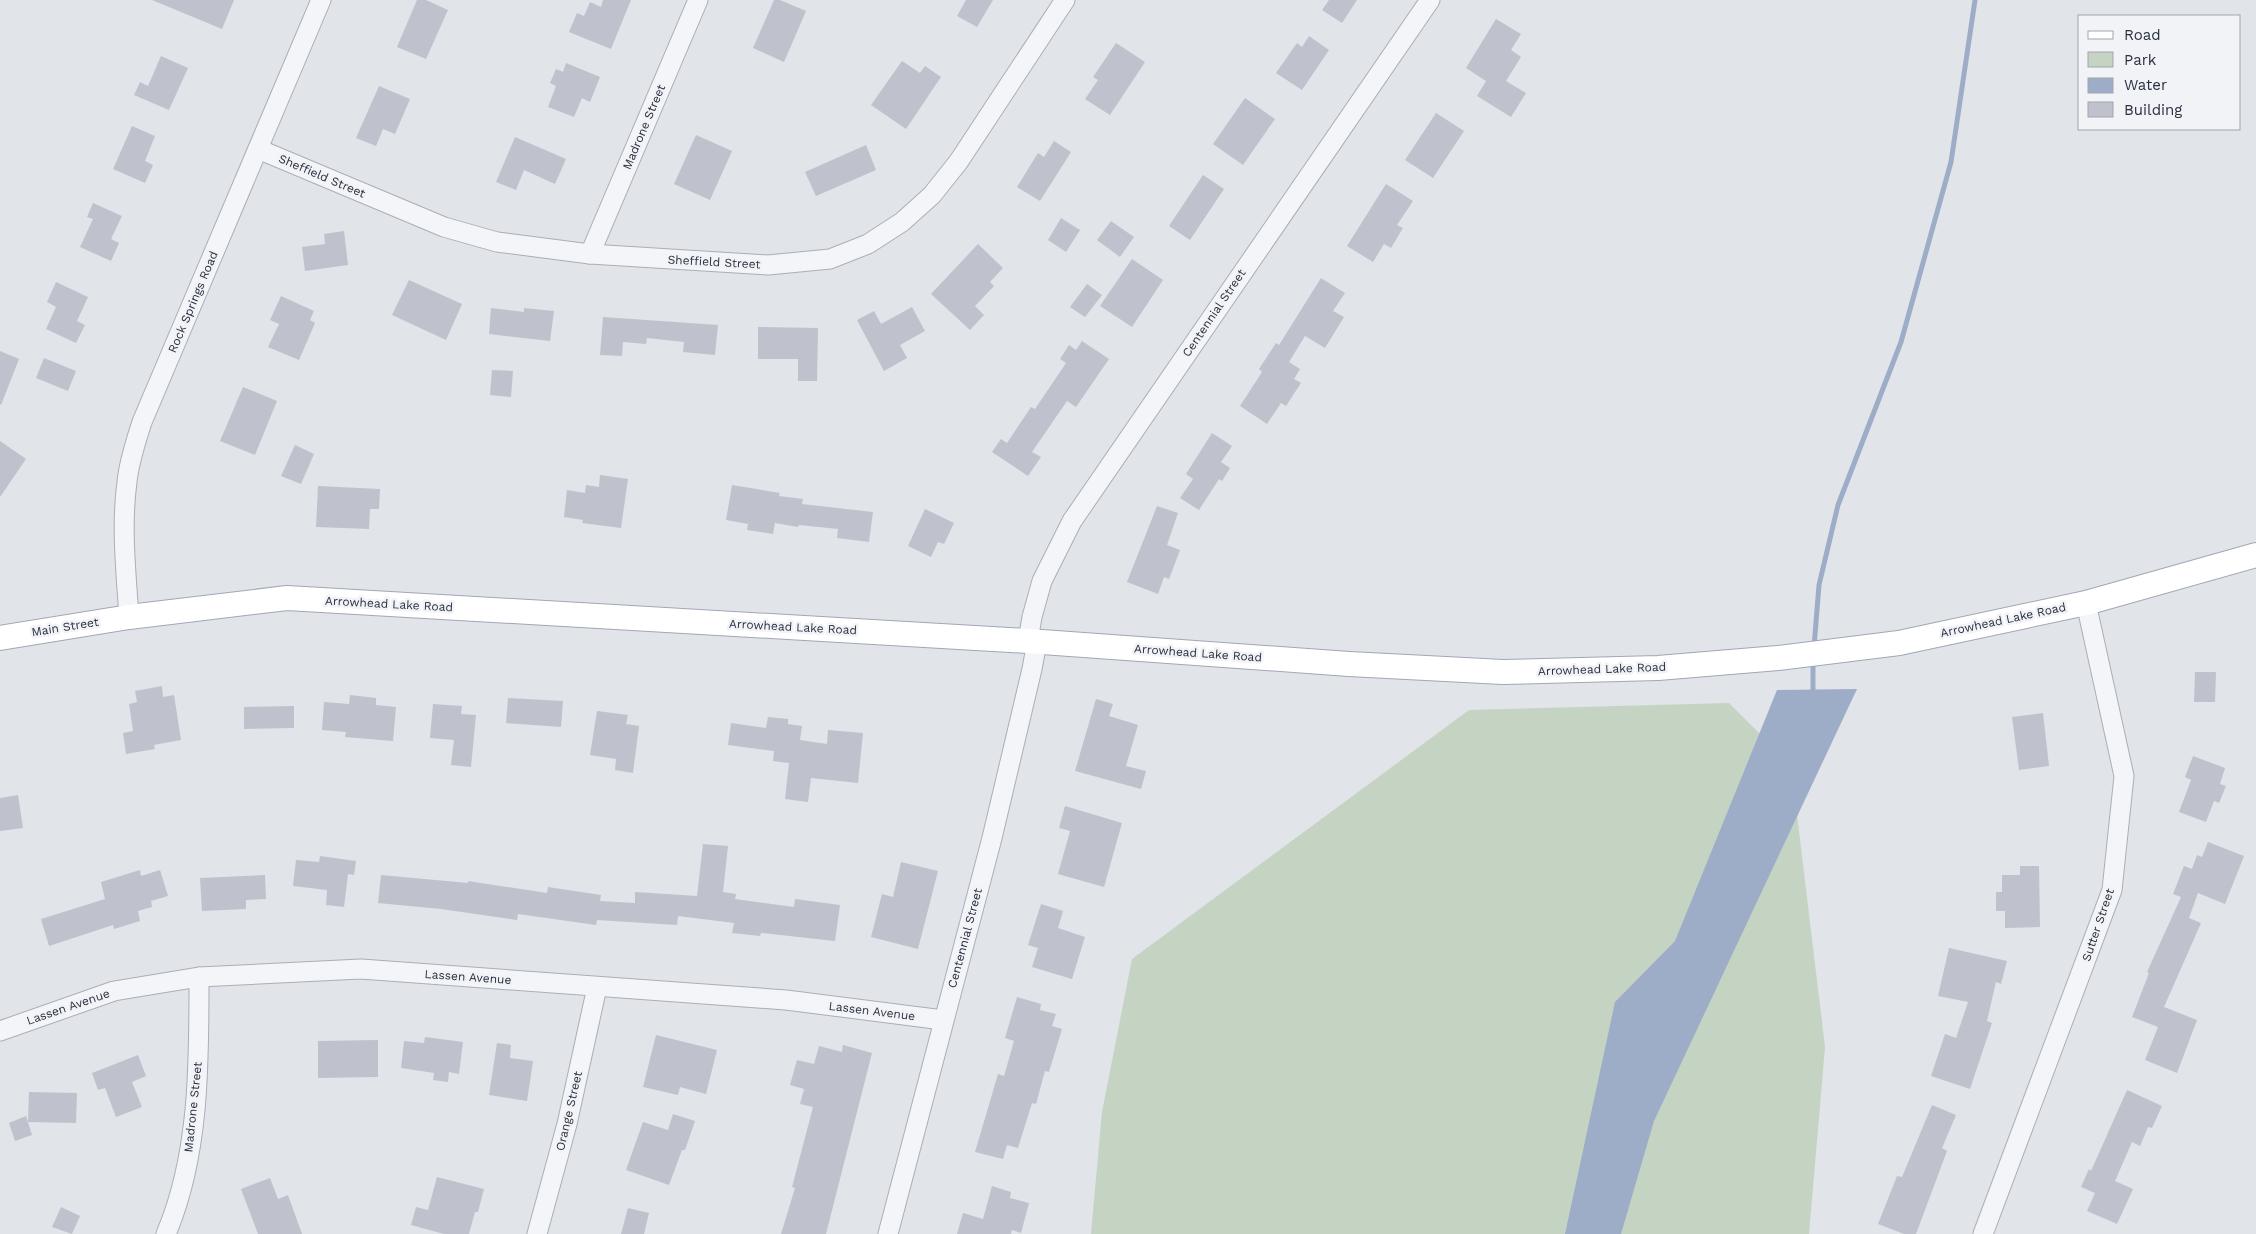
<svg xmlns="http://www.w3.org/2000/svg" width="2256" height="1234" viewBox="0 0 2256 1234" font-family="'Work Sans',sans-serif">
	<style>
		.green { fill: #c5d3c3 }
		.water { fill: #9dadc8 }
		.lines { fill: none; stroke-linecap: round; stroke-linejoin: round }
		.stream { stroke: #9dadc8; stroke-width: 5 }
		.building { fill: #bfc2cc }
		.minor-casing { stroke: #aaaeb7; stroke-width: 21 }
		.major-casing { stroke: #a1a7b5; stroke-width: 26 }
		.minor { stroke: #f4f5f8; stroke-width: 19 }
		.major { stroke: #fff; stroke-width: 24 }
		.labels { text-anchor: middle; stroke-width: 5; stroke-linejoin: round; paint-order: stroke }
		.street-label { font-size: 12px; fill: #2a3041; stroke: #f1f3f7 }
	</style>
	<rect width="100%" height="100%" fill="#e1e4e9"/>
	<path class="green" d="M1729,703L1791,765L1825,1047L1809,1234H1091L1102,1112L1132,959L1469,710Z"/>
	<path class="water" d="M1857,689L1654,1121L1621,1234H1565L1615,1002L1675,941L1777,690Z"/>
	<g class="lines">
		<g class="stream">
			<path d="M1814,647L1819,585L1838,505L1901,342L1951,162L1975,0"/>
			<path d="M1813,695V661"/>
		</g>
	</g>
	<g class="building">
		<path d="M152,0H234L222,29Z"/>
		<path d="M417,0H426L448,10L426,59L397,47Z"/>
		<path d="M603,0H631L611,49L569,32L577,13L584,16L590,2L601,7Z"/>
		<path d="M774,0H780L806,11L784,62L753,48Z"/>
		<path d="M966,0H993L977,27L957,16Z"/>
		<path d="M1329,0H1357L1342,23L1322,10Z"/>
		<path d="M1496,19L1521,34L1511,50L1521,57L1506,81L1526,93L1511,117L1477,96L1486,81L1466,68Z"/>
		<path d="M1309,36L1329,50L1302,90L1276,73L1297,43L1302,47Z"/>
		<path d="M1116,43L1145,62L1110,115L1085,99L1098,80L1093,77Z"/>
		<path d="M161,56L188,68L169,110L134,95L140,82L148,86Z"/>
		<path d="M902,61L920,73L925,66L941,77L906,129L871,105Z"/>
		<path d="M566,63L600,77L590,102L582,98L574,117L548,107L556,86L550,83L556,69L563,72Z"/>
		<path d="M379,86L410,99L395,134L383,129L376,146L356,138Z"/>
		<path d="M1245,98L1275,119L1243,165L1213,144Z"/>
		<path d="M1436,113L1464,131L1433,178L1405,160Z"/>
		<path d="M132,126L155,136L145,161L153,165L145,183L113,169Z"/>
		<path d="M696,135L732,151L710,200L674,184Z"/>
		<path d="M515,137L566,159L555,184L524,170L516,190L496,182Z"/>
		<path d="M1054,141L1071,152L1040,201L1017,187L1038,153L1044,157Z"/>
		<path d="M866,145L876,170L816,196L805,172Z"/>
		<path d="M1203,175L1224,189L1190,240L1169,226Z"/>
		<path d="M1386,184L1413,201L1397,225L1403,228L1391,248L1384,244L1373,262L1347,246Z"/>
		<path d="M93,203L122,216L111,239L119,243L111,261L80,247L93,219L87,217Z"/>
		<path d="M1061,218L1080,230L1066,252L1048,240Z"/>
		<path d="M1111,221L1134,237L1120,257L1097,240Z"/>
		<path d="M344,231L348,265L305,271L302,247L325,244L324,234Z"/>
		<path d="M978,244L1003,268L990,282L994,286L975,306L984,315L970,330L931,294Z"/>
		<path d="M1132,259L1163,280L1132,327L1100,306Z"/>
		<path d="M1321,278L1345,293L1333,311L1344,317L1325,348L1305,336L1289,362L1300,369L1294,379L1301,383L1286,406L1281,403L1267,424L1240,406L1262,372L1259,369L1276,343L1279,345Z"/>
		<path d="M409,280L462,304L446,340L392,315Z"/>
		<path d="M56,282L88,297L77,321L85,325L76,343L46,329L56,307L47,302Z"/>
		<path d="M1087,284L1102,295L1085,317L1070,307Z"/>
		<path d="M281,296L314,311L310,320L315,323L299,360L268,347L279,324L270,320Z"/>
		<path d="M912,307L925,331L900,345L907,358L884,371L857,320L874,311L881,324Z"/>
		<path d="M491,308L524,312V308L554,311L550,341L489,334Z"/>
		<path d="M603,317L718,325L715,355L683,352L684,342L647,338L646,344L623,342L622,356L600,355Z"/>
		<path d="M758,327L818,328L817,381H798V359H758Z"/>
		<path d="M1082,341L1109,359L1076,407L1067,401L1032,452L1041,457L1028,476L992,452L1001,439L1007,443L1031,407L1035,409L1066,363L1060,359L1069,345L1076,350Z"/>
		<path d="M0,351L19,359L1,405L0,404Z"/>
		<path d="M44,358L76,371L68,391L36,378Z"/>
		<path d="M492,370L513,371L511,397L490,395Z"/>
		<path d="M243,387L277,401L255,455L220,441Z"/>
		<path d="M1212,433L1232,446L1221,462L1230,468L1222,481L1219,479L1199,510L1180,498L1193,479L1186,474Z"/>
		<path d="M0,441L26,459L0,497Z"/>
		<path d="M295,445L314,454L301,484L281,476Z"/>
		<path d="M600,475L628,479L621,528L582,523L583,520L564,517L567,490L585,493L586,485L599,487Z"/>
		<path d="M732,485L780,493L779,496L803,499L802,504L873,512L869,542L837,538L838,529L799,525L798,527L775,523L773,534L747,530L748,524L726,520Z"/>
		<path d="M318,486L380,489L379,509H370L369,529L316,527Z"/>
		<path d="M1157,506L1178,513L1167,545L1180,550L1169,579L1164,577L1158,594L1127,582Z"/>
		<path d="M925,509L954,523L944,544L938,542L931,557L908,546Z"/>
		<path d="M2195,672H2216L2215,702H2194Z"/>
		<path d="M162,686L163,697L174,695L181,740L154,745L155,749L126,754L123,733L133,731L129,704L137,702L135,691Z"/>
		<path d="M350,695L376,698V705L396,707L393,741L345,737L346,732L322,730L324,702L349,704Z"/>
		<path d="M508,698L563,701L561,727L506,723Z"/>
		<path d="M1096,699L1113,704L1109,716L1138,725L1126,766L1146,771L1141,789L1075,771Z"/>
		<path d="M433,704L462,706L461,714L476,715L471,767L451,765L454,740L430,738Z"/>
		<path d="M294,706V728L244,729V707Z"/>
		<path d="M597,711L628,715L626,724L639,726L633,773L615,770L616,759L590,755Z"/>
		<path d="M2043,713L2049,766L2019,770L2012,717Z"/>
		<path d="M768,717L788,719V724L802,726L800,740L827,744L828,730L863,733L858,783L811,778L808,802L785,799L789,763L773,761L774,751L728,745L731,723L766,728Z"/>
		<path d="M2193,756L2225,768L2220,784L2226,786L2219,803L2214,801L2206,822L2179,812L2191,780L2185,777Z"/>
		<path d="M18,795L23,828L0,831V798Z"/>
		<path d="M1065,806L1122,823L1104,887L1058,874L1070,831L1059,828Z"/>
		<path d="M2208,842L2244,856L2225,904L2198,893L2189,918L2201,923L2164,1007L2197,1020L2177,1073L2145,1060L2158,1027L2132,1017L2149,973L2147,972L2181,897L2173,894L2184,866L2192,869L2197,855L2202,857Z"/>
		<path d="M703,844L728,846L723,892L736,894L735,899L794,907L795,899L840,905L835,941L761,933L760,936L732,933L734,923L678,916L677,925L597,920L596,925L518,914L517,920L441,909L378,903L381,875L468,883V881L547,893L548,887L601,895L600,901L635,903V892L697,896Z"/>
		<path d="M320,856L356,861L354,875L348,874L344,907L326,905L327,890L293,886L296,860L319,862Z"/>
		<path d="M901,862L938,871L918,949L871,937L882,894L893,897Z"/>
		<path d="M2020,866H2039L2040,927L2005,928V911H1996V892H2002V875H2020Z"/>
		<path d="M140,870L141,876L160,870L168,896L151,901L152,907L138,911L140,921L114,929L113,925L49,946L41,919L105,899L101,882Z"/>
		<path d="M265,875L266,899L246,900V909L202,911L200,878Z"/>
		<path d="M1041,904L1063,911L1058,928L1085,937L1072,979L1032,967L1038,948L1028,945Z"/>
		<path d="M1949,948L2007,961L2001,984L1996,982L1987,1021L1992,1023L1970,1089L1931,1076L1945,1034L1956,1038L1968,1002L1938,996Z"/>
		<path d="M1017,997L1041,1004L1040,1010L1056,1014L1052,1026L1062,1029L1049,1072L1045,1071L1036,1104L1032,1103L1018,1148L1007,1145L1003,1159L975,1152L998,1074L1004,1076L1014,1041L1005,1038Z"/>
		<path d="M656,1035L717,1050L706,1094L680,1087L678,1095L643,1087Z"/>
		<path d="M425,1037L463,1042L459,1074L449,1072L448,1082L433,1080L434,1073L401,1068L404,1041L424,1043Z"/>
		<path d="M378,1040V1077L318,1078V1041Z"/>
		<path d="M497,1043L511,1045L510,1058L533,1061L527,1101L489,1095Z"/>
		<path d="M843,1045L872,1053L826,1234H781L795,1188L792,1187L813,1107L800,1104L804,1089L790,1085L797,1060L814,1064L819,1046L842,1052Z"/>
		<path d="M138,1055L146,1076L132,1082L142,1107L116,1117L105,1088L98,1090L92,1073Z"/>
		<path d="M2127,1090L2162,1106L2152,1128L2148,1127L2140,1146L2132,1142L2115,1181L2133,1189L2117,1224L2087,1211L2095,1193L2081,1187L2089,1169L2091,1171Z"/>
		<path d="M29,1092L77,1093L76,1123L28,1122Z"/>
		<path d="M1932,1105L1956,1115L1942,1148L1947,1151L1916,1234H1904L1878,1224L1897,1176L1902,1177Z"/>
		<path d="M673,1114L695,1121L685,1150H682L669,1185L626,1170L643,1122L668,1130Z"/>
		<path d="M26,1116L32,1135L15,1141L9,1123Z"/>
		<path d="M437,1177L484,1189L478,1212H475L469,1234H444L411,1225L416,1207L428,1210Z"/>
		<path d="M270,1178L278,1199L288,1195L302,1234H258L241,1189Z"/>
		<path d="M992,1186L1011,1192L1010,1198L1029,1203L1021,1233L1012,1230L1011,1234H957L963,1213L983,1219Z"/>
		<path d="M61,1207L80,1216L72,1234L52,1227Z"/>
		<path d="M628,1208L649,1213L644,1234H621Z"/>
	</g>
	<g class="lines">
		<g class="minor-casing">
			<g id="minor">
				<path d="M258,149L444,227L497,242L590,254L768,265L830,259L868,244L902,222L932,195L959,161L1065,0"/>
				<path d="M590,254L698,0"/>
				<path d="M129,617C126,572 121,526 127,482C129,461 136,441 142,422L321,0"/>
				<path d="M1028,641L1032,617L1042,581L1072,521L1430,0"/>
				<path d="M0,1031L114,991L199,977L361,969L786,1000L943,1020"/>
				<path d="M166,1234C200,1154 199,1062 199,977"/>
				<path d="M537,1234L567,1124L597,987"/>
				<path d="M888,1234L992,838L1032,669L1037,642"/>
				<path d="M1983,1234L2112,890L2124,776L2086,603"/>
			</g>
		</g>
		<g class="major-casing">
			<path id="major" d="M0,638L129,617L287,598L1028,641L1349,664L1503,672L1658,668L1778,658L1899,643L2086,603L2256,555"/>
		</g>
		<use href="#minor" class="minor"/>
		<use href="#major" class="major"/>
	</g>
	<g class="labels">
		<g class="street-label">
			<text transform="translate(644 127) rotate(-67)" y="4">Madrone Street</text>
			<text transform="translate(322 176) rotate(23)" y="4">Sheffield Street</text>
			<text transform="translate(714 262) rotate(3)" y="4">Sheffield Street</text>
			<text transform="translate(193 302) rotate(-67)" y="4">Rock Springs Road</text>
			<text transform="translate(1214 313) rotate(-56)" y="4">Centennial Street</text>
			<text transform="translate(389 604) rotate(3)" y="4">Arrowhead Lake Road</text>
			<text transform="translate(2003 620) rotate(-12)" y="4">Arrowhead Lake Road</text>
			<text transform="translate(65 627) rotate(-9)" y="4">Main Street</text>
			<text transform="translate(793 627) rotate(3)" y="4">Arrowhead Lake Road</text>
			<text transform="translate(1198 653) rotate(4)" y="4">Arrowhead Lake Road</text>
			<text transform="translate(1602 669) rotate(-2)" y="4">Arrowhead Lake Road</text>
			<text transform="translate(2098 925) rotate(-71)" y="4">Sutter Street</text>
			<text transform="translate(965 938) rotate(-75)" y="4">Centennial Street</text>
			<text transform="translate(468 977) rotate(4)" y="4">Lassen Avenue</text>
			<text transform="translate(68 1007) rotate(-19)" y="4">Lassen Avenue</text>
			<text transform="translate(872 1011) rotate(7)" y="4">Lassen Avenue</text>
			<text transform="translate(193 1107) rotate(-84)" y="4">Madrone Street</text>
			<text transform="translate(569 1111) rotate(-77)" y="4">Orange Street</text>
		</g>
	</g>
	<rect x="2078" y="15" width="162" height="115" fill="#f1f3f7" stroke="#a1a5ae"/>
	<rect x="2088" y="31" width="25" height="8" fill="#ffffff" stroke="#a1a5ae"/>
	<text x="2124" y="40" font-size="15" fill="#2a3041">Road</text>
	<rect x="2088" y="52" width="25" height="15" fill="#c5d3c3" stroke="#a1a5ae"/>
	<text x="2124" y="65" font-size="15" fill="#2a3041">Park</text>
	<rect x="2088" y="78" width="25" height="15" fill="#9dadc8" stroke="#a1a5ae"/>
	<text x="2124" y="90" font-size="15" fill="#2a3041">Water</text>
	<rect x="2088" y="102" width="25" height="15" fill="#bfc2cc" stroke="#a1a5ae"/>
	<text x="2124" y="115" font-size="15" fill="#2a3041">Building</text>
</svg>
